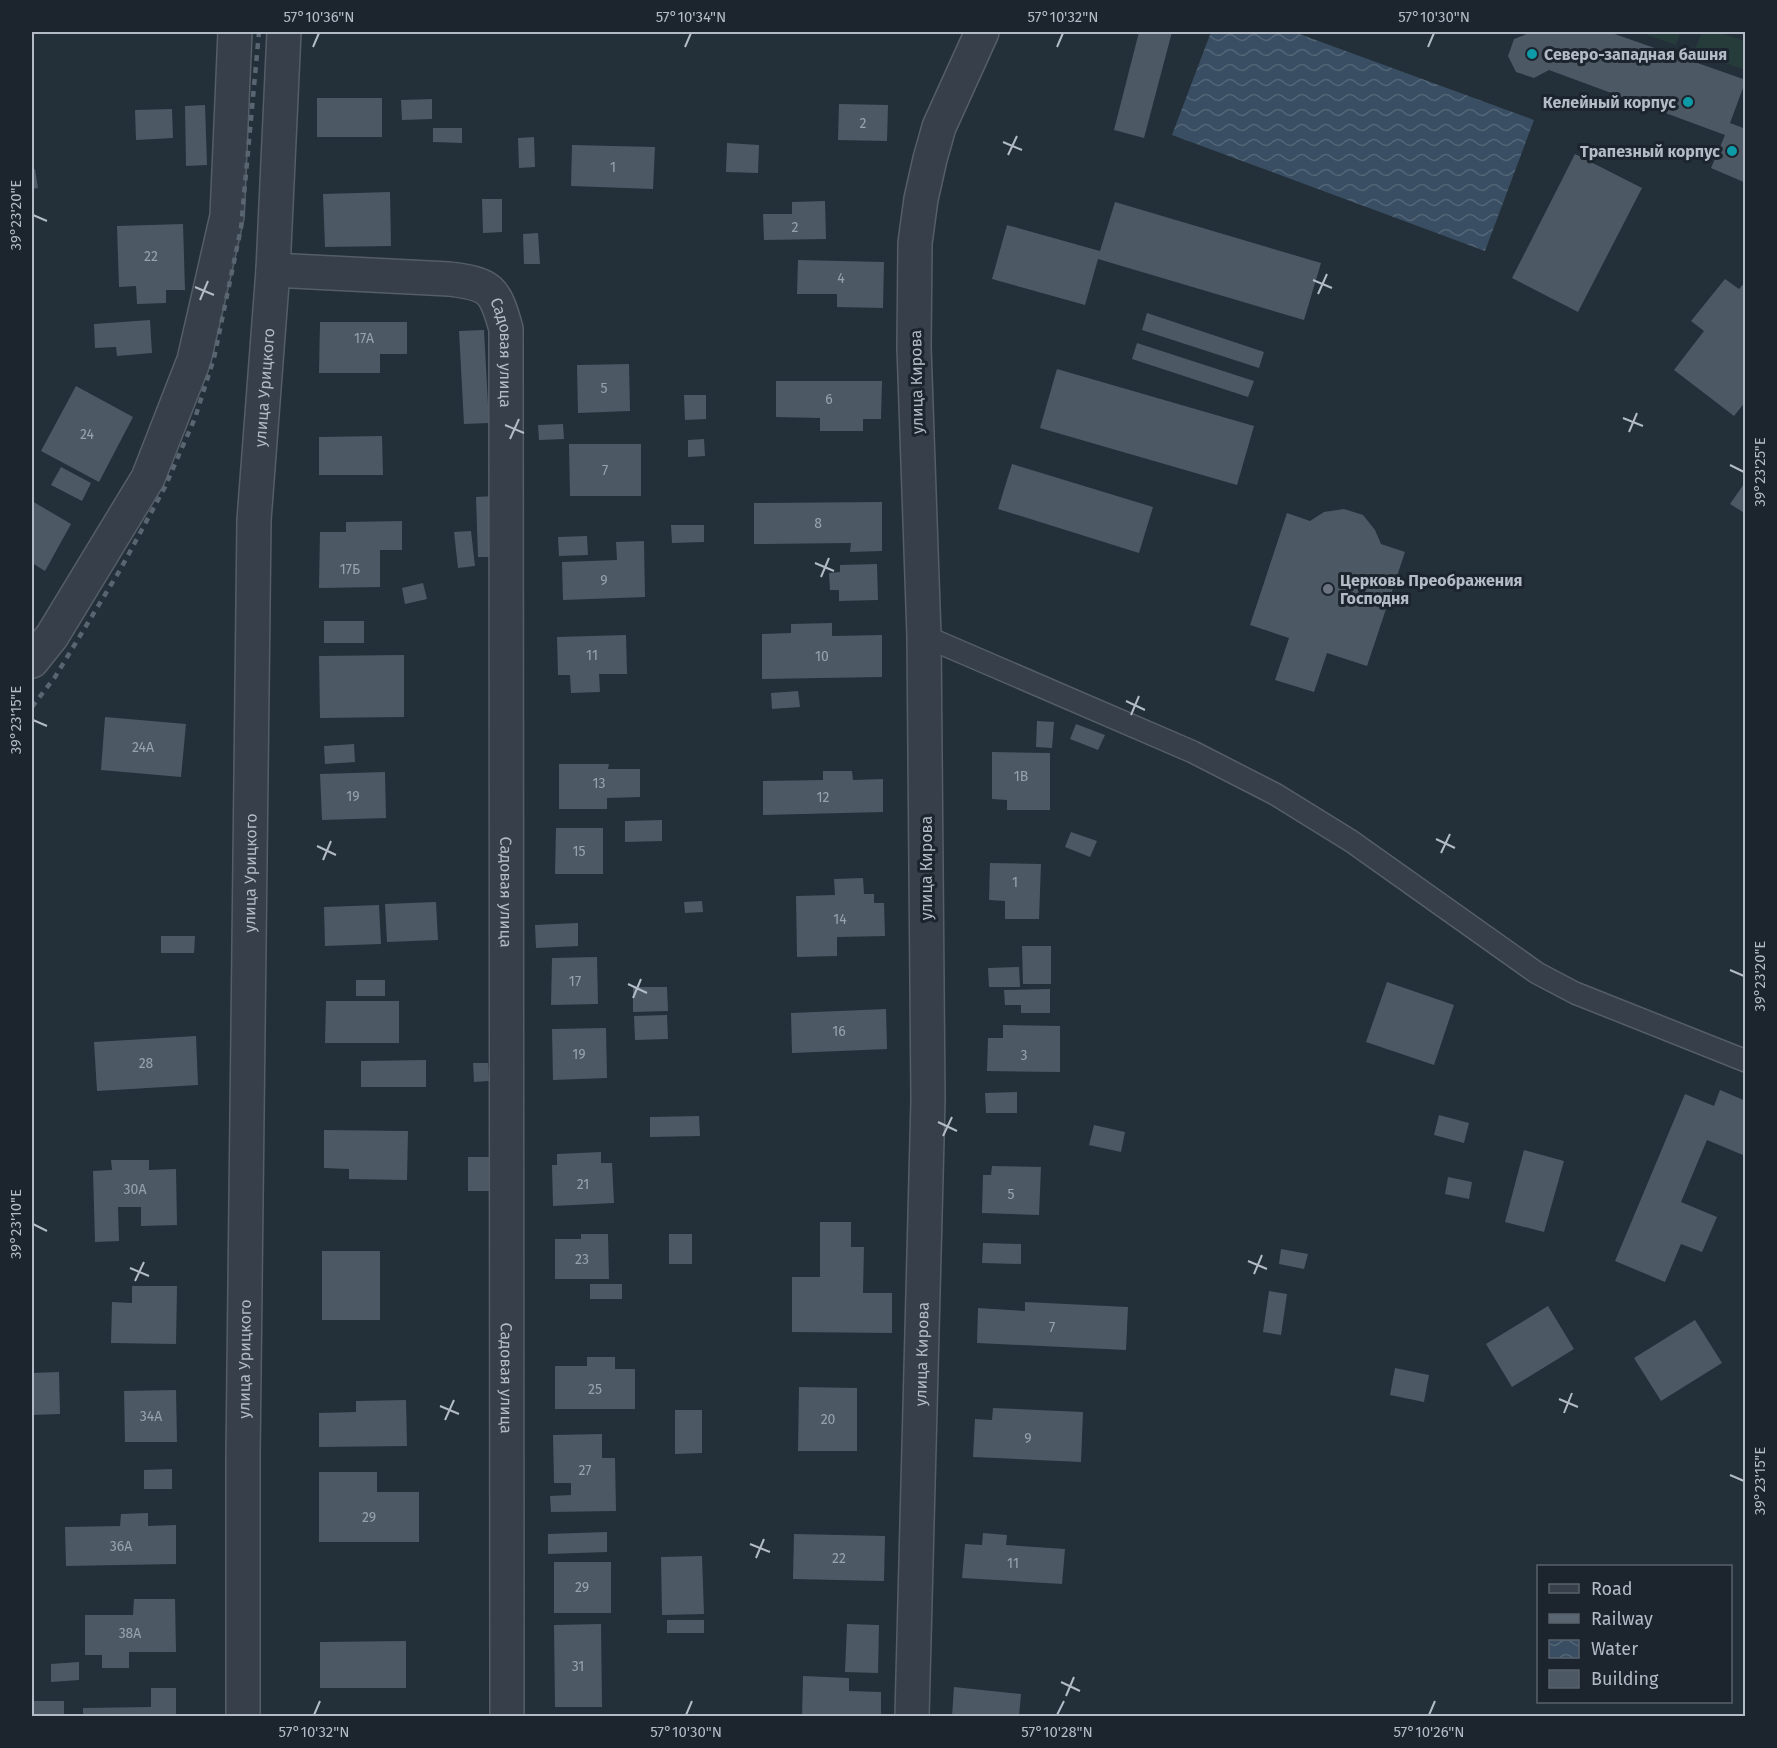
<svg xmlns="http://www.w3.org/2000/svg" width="1777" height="1748" viewBox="0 0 1777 1748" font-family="'Fira Sans',sans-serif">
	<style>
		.green { fill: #263c3b }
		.water { fill: url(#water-waves) }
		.building { fill: #4c5965 }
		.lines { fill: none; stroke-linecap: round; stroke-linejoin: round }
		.service-casing { stroke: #555e67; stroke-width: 24 }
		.minor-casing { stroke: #555e67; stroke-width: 36 }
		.service { stroke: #37404a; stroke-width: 21 }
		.minor { stroke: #37404a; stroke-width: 33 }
		.rail { stroke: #596570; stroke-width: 4.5; stroke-dasharray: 6 6; stroke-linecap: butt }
		.ticks { fill: none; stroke: #b2bbc6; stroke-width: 2 }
		.culture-dot { fill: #0f9aa8; stroke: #1c252e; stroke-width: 2 }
		.worship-dot { fill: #6b7280; stroke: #1c252e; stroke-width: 2 }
		.labels { text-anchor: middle; stroke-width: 6; stroke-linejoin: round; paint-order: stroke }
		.number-label { font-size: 14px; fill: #98a2ae }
		.poi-label { font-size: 16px; font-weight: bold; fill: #b2bbc6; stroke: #1c252e; text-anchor: start }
		.street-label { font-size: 16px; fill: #b2bbc6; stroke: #1c252e }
		.neatline { fill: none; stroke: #b2bbc6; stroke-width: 2 }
		.ticks-label { font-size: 15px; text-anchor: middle; fill: #b2bbc6 }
	</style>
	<defs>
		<pattern id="water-waves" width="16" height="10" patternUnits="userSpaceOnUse" patternTransform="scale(1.5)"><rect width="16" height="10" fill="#394e62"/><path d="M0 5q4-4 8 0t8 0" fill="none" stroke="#536677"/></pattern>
	</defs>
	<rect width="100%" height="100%" fill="#232f39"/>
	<g class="green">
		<path d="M1639,32H1681L1676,45Z"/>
		<path d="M1702,32H1717L1745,41V70L1694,52Z"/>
	</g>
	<path class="water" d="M1211,32H1294L1534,120L1485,251L1172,135Z"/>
	<g class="building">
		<path d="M1139,32H1172L1144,138L1114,130Z"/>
		<path d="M1532,32H1609L1746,80L1730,123L1746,129V183L1711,168L1725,135L1549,70L1534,78L1516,72L1508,56L1514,39Z"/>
		<rect x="317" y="98" width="65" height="39"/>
		<path d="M432,99V119L402,120L401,100Z"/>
		<path d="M839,104L888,105L887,141L838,140Z"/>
		<path d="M205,105L207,165L186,166L185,106Z"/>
		<path d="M172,109L173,138L136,140L135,110Z"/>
		<path d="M433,128H462V143L433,142Z"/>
		<path d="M534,137L535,167L519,168L518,138Z"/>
		<path d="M727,143L759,145L758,173L726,172Z"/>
		<path d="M572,145L655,147L653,189L571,186Z"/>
		<path d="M1575,154L1642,188L1578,312L1512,278Z"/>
		<path d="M35,169L38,188L32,189V170Z"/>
		<path d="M390,192L391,246L325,247L323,194Z"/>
		<path d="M482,199H502V232L483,233Z"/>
		<path d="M825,201L826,239L764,240L763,214H792V202Z"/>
		<path d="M1115,202L1321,263L1304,320L1098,259L1085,305L992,279L1007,225L1100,251Z"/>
		<path d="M183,224L185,290H166V303L137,304L136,286L119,287L117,226Z"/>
		<path d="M538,233L540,264H524L523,234Z"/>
		<path d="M798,260L884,262L883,308L837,307V294H797Z"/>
		<path d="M1725,279L1739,289L1746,281V401L1734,416L1674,370L1704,331L1691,321Z"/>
		<path d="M1147,313L1264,352L1259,368L1142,330Z"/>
		<path d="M150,320L152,353L117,356L116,347L95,348L94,324Z"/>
		<path d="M320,322H407V354H380V373H319Z"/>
		<path d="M484,330L489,423L464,424L459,331Z"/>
		<path d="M1137,343L1254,381L1248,397L1132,359Z"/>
		<path d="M629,364L630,411L578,413L577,365Z"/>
		<path d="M1057,369L1254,426L1237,485L1040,428Z"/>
		<path d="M776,381H882L881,419H863V431H820V418L776,417Z"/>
		<path d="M76,386L133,417L99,482L41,451Z"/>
		<path d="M684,395H706V419L685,420Z"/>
		<path d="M563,424L564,439L539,440L538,425Z"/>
		<path d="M382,436L383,475H319V437Z"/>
		<path d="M704,439L705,456L688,457V440Z"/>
		<path d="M569,444H641V496H570Z"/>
		<path d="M1012,464L1153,507L1139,553L998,509Z"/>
		<path d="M61,467L91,483L82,501L51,485Z"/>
		<path d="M1746,481V514L1730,504Z"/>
		<path d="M495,496L498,557H478L476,497Z"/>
		<path d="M32,501L71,524L45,571L32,563Z"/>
		<path d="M882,502V551L850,552L851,543L754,544V503Z"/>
		<path d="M1344,509L1363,515L1375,530L1381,544L1405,552L1367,666L1327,653L1314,692L1275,680L1289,638L1250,625L1287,513L1310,521L1324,512Z"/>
		<path d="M402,521V550H380V587L319,588L320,532H346V522Z"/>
		<path d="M671,525H704V542L672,543Z"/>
		<path d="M471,531L475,566L458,568L454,532Z"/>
		<path d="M587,536L588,555L559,556L558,537Z"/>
		<path d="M644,541L645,597L563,600L562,562L617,560L616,542Z"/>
		<path d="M877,564L878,600L839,601V590H830L829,573L840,572V565Z"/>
		<path d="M423,583L427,599L405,604L402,588Z"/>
		<rect x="324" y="621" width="40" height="22"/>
		<path d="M832,623V636L882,635V677L762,679V634L791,633V624Z"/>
		<path d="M626,635L627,674H599L600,692L571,693L570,675H558L557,637Z"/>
		<path d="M404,655V717L320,718L319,656Z"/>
		<path d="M798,691L800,707L772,709L771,693Z"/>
		<path d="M105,717L186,724L181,777L101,770Z"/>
		<path d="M1037,721L1054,722L1052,748L1036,747Z"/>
		<path d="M1076,724L1105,735L1098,750L1070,739Z"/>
		<path d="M354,744L355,762L325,764L324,746Z"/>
		<path d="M992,752L1050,753V810H1007V800L992,799Z"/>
		<path d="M559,764H609L608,769H640V797L607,798V809H559Z"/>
		<path d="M823,771H852L853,780L883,779V812L763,815V781L823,780Z"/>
		<path d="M385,772L386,818L322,820L320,774Z"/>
		<path d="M662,820V841L625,842V821Z"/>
		<path d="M556,828H603V874H555Z"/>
		<path d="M1071,832L1097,841L1090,857L1065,847Z"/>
		<path d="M990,863L1041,864L1039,919H1005V901L989,900Z"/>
		<path d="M863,878L864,894H874V903H884L885,936L837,937V956L797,957L796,896L835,895L834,879Z"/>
		<path d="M702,901L703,912L685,913L684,902Z"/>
		<path d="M436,902L438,940L387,942L385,904Z"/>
		<path d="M379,905L381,944L325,946L324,907Z"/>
		<path d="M578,923V946L536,948L535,925Z"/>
		<path d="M161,936H195L194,953H161Z"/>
		<path d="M1022,946H1051V984H1023Z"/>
		<path d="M597,957L598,1004L551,1005L552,958Z"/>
		<path d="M1019,967L1020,987H989L988,968Z"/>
		<rect x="356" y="980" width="29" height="16"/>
		<path d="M1387,982L1454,1005L1434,1065L1366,1042Z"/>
		<path d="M633,987H667L668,1011L633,1012Z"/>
		<path d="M1050,989V1013H1021V1005H1005L1004,990Z"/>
		<path d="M326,1001H399V1043H325Z"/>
		<path d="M886,1009L887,1049L792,1053L791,1013Z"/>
		<path d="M667,1015L668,1039L635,1040L634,1016Z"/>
		<path d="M1003,1025L1060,1026V1072L987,1071L988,1038H1003Z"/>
		<path d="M606,1028L607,1078L553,1080L552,1029Z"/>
		<path d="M196,1036L198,1085L97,1091L94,1042Z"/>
		<path d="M426,1060V1087H361V1061Z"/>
		<path d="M473,1063H488L489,1081L474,1082Z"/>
		<path d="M1720,1090L1746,1101V1150L1743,1155L1707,1140L1681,1202L1717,1217L1702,1252L1681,1244L1665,1282L1615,1261L1685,1094L1714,1106Z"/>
		<path d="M1017,1092V1113H986L985,1093Z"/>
		<path d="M1439,1115L1469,1123L1464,1143L1434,1135Z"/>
		<path d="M699,1116L700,1136L650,1137V1117Z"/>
		<path d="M1094,1125L1125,1132L1121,1152L1089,1145Z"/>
		<path d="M324,1130L408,1131L407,1180L349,1179V1169L324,1168Z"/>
		<path d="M1524,1150L1564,1161L1544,1232L1505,1222Z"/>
		<path d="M601,1152V1163H612L614,1203L553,1206L552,1165H557V1154Z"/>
		<rect x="468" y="1157" width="24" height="34"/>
		<path d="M111,1160H149V1170L176,1169L177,1225L141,1226V1207H118L119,1241L95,1242L93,1171L112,1170Z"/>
		<path d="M992,1166L1041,1167L1039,1215L982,1213L983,1175H991Z"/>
		<path d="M1448,1177L1472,1182L1469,1199L1445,1194Z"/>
		<path d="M820,1222H851V1247H864L863,1293H892V1333L792,1332V1277H820Z"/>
		<path d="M581,1234H608L609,1279H555V1239H581Z"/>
		<rect x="669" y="1234" width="23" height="30"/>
		<path d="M983,1243L1021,1244V1264L982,1263Z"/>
		<path d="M1281,1249L1308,1254L1304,1269L1279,1264Z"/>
		<rect x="322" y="1251" width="58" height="69"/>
		<rect x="590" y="1284" width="32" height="15"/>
		<path d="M132,1286H177L176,1344L111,1343L112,1302L132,1303Z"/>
		<path d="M1269,1291L1287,1294L1281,1335L1263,1332Z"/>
		<path d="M1025,1302L1128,1307L1126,1350L977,1343L978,1308L1025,1311Z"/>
		<path d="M1548,1306L1574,1349L1512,1387L1486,1344Z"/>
		<path d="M1695,1320L1722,1363L1661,1401L1634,1358Z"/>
		<path d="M587,1357H615V1369H635V1409H555V1366H587Z"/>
		<path d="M1395,1368L1429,1375L1424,1402L1390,1395Z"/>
		<path d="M59,1372L60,1414L32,1415V1373Z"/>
		<path d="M799,1387L857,1388V1451H798Z"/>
		<path d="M176,1390L177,1442H125L124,1391Z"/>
		<path d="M406,1400L407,1446L319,1447V1413L356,1412V1401Z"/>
		<path d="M993,1408L1083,1412L1081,1462L973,1457L975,1419L992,1420Z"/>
		<path d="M675,1410H702V1453L675,1454Z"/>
		<path d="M602,1434V1458H615L616,1511L551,1512L550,1496L571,1495V1483H554L553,1435Z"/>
		<path d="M172,1469V1489H144V1470Z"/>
		<path d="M319,1472H377V1492H419V1542H319Z"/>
		<path d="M148,1513V1526L176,1525V1564L66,1566L65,1527L120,1526L121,1514Z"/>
		<path d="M607,1532V1552L548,1554V1534Z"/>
		<path d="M983,1533L1007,1535L1006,1545L1065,1549L1062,1584L962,1578L965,1544L982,1545Z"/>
		<path d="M794,1534L885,1536L884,1581L793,1579Z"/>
		<path d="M702,1556L704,1614L662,1615L661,1557Z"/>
		<rect x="554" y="1562" width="57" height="51"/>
		<path d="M134,1599H175L176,1652H129V1668H102V1655H85V1615H133Z"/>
		<rect x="667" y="1620" width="37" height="13"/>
		<path d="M601,1624L602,1707H555L554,1625Z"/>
		<path d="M847,1624L879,1625L878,1673L845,1672Z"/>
		<path d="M406,1641V1688H320V1642Z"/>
		<path d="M79,1662V1680L51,1682V1664Z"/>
		<path d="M803,1676L849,1678V1691L881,1692V1716H802Z"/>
		<path d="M954,1687L1021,1694L1019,1716H952Z"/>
		<path d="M151,1688H176V1716H83V1708L151,1707Z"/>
		<rect x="32" y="1701" width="32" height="15"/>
	</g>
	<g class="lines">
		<g class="service-casing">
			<path id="service" d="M924,636L1193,752L1275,794L1351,841L1537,973L1575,993L1746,1061"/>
		</g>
		<g class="minor-casing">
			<g id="minor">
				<path id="s1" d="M273,270L449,279C491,284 495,289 506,329L507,1716"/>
				<path d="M32,661L52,636L148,478L194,360L227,216L235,32"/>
				<path id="s2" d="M243,1716V1456L254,520L273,270L284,32"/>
				<path id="s3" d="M912,1716L928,1100L924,636L914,347L915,243L921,199L930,159L939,127L982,32"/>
			</g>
		</g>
		<use href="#service" class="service"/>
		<use href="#minor" class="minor"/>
		<path class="rail" d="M32,707L55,677L120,570L165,487L195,418L214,358L241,228L259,32"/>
	</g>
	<path class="ticks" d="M313,47L319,33M685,47L691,33M1057,47L1063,33M1428,47L1434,33M1003,142L1022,150M1008,155L1017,136M33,215L47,221M1313,280L1332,288M195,287L214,295M1318,294L1327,274M200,300L208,281M1623,418L1643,426M505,425L524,433M1629,432L1637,413M510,439L519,419M1730,465L1744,472M815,563L834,571M821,577L829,558M1126,701L1145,710M1131,715L1139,696M33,720L47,726M1436,839L1455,848M317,846L336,855M1441,853L1450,834M323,860L331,841M1730,970L1744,976M628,984L647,993M633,998L641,979M938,1122L957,1131M943,1136L952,1117M33,1224L47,1231M1248,1261L1267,1269M130,1268L149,1276M1254,1274L1262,1255M135,1281L144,1262M1559,1399L1578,1407M440,1406L459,1414M1564,1413L1572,1393M445,1420L454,1400M1730,1475L1744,1481M750,1544L770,1552M756,1558L764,1539M1061,1682L1080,1691M1066,1696L1074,1677M314,1715L320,1701M686,1715L692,1701M1057,1715L1064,1701M1429,1715L1435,1701"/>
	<g class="culture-dot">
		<circle cx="1532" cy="54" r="6"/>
		<circle cx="1688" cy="102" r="6"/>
		<circle cx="1732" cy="151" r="6"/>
	</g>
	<circle class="worship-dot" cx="1328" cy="589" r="6"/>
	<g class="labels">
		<g class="number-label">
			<text x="863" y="128">2</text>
			<text x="613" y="172">1</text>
			<text x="795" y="232">2</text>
			<text x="151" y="261">22</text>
			<text x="841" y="283">4</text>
			<text x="364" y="343">17А</text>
			<text x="604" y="393">5</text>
			<text x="829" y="404">6</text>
			<text x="87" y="439">24</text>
			<text x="605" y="475">7</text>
			<text x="818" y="528">8</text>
			<text x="350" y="574">17Б</text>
			<text x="604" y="585">9</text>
			<text x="592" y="660">11</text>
			<text x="822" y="661">10</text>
			<text x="143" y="752">24А</text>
			<text x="1021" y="781">1В</text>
			<text x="599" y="788">13</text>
			<text x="353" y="801">19</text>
			<text x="823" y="802">12</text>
			<text x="579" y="856">15</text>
			<text x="1015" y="887">1</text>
			<text x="840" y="924">14</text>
			<text x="575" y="986">17</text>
			<text x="839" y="1036">16</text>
			<text x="579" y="1059">19</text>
			<text x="1024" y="1060">3</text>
			<text x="146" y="1068">28</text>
			<text x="583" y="1189">21</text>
			<text x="135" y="1194">30А</text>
			<text x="1011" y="1199">5</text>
			<text x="582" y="1264">23</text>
			<text x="1052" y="1332">7</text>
			<text x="595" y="1394">25</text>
			<text x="151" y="1421">34А</text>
			<text x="828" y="1424">20</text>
			<text x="1028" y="1443">9</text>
			<text x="585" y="1475">27</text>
			<text x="369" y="1522">29</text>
			<text x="121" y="1551">36А</text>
			<text x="839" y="1563">22</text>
			<text x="1013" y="1568">11</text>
			<text x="582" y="1592">29</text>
			<text x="130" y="1638">38А</text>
			<text x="578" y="1671">31</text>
		</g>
		<g class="poi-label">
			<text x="1544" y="60">Северо-западная башня</text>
			<text x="1676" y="108" text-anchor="end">Келейный корпус</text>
			<text x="1720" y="157" text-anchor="end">Трапезный корпус</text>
			<text x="1340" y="586">Церковь Преображения<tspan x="1340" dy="18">Господня</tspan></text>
		</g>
		<g class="street-label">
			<text dy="6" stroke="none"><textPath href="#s1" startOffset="284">Садовая улица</textPath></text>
			<text transform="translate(916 382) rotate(-91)" y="6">улица Кирова</text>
			<text dy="6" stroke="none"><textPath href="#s2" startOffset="1329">улица Урицкого</textPath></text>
			<text transform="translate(926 868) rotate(-90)" y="6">улица Кирова</text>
			<text dy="6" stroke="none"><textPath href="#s2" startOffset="843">улица Урицкого</textPath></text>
			<text dy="6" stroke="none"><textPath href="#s1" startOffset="824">Садовая улица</textPath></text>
			<text dy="6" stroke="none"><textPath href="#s3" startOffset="362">улица Кирова</textPath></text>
			<text dy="6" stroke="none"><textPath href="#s2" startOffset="357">улица Урицкого</textPath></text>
			<text dy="6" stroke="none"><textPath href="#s1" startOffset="1310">Садовая улица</textPath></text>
		</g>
	</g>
	<rect width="1777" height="1748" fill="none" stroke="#1c252e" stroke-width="66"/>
	<rect x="1537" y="1565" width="195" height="138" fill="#1c252e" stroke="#58616b" stroke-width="1.5"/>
	<rect x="1549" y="1584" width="30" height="9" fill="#37404a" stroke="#58616b" stroke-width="1.5"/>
	<text x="1591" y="1595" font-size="18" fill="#b2bbc6">Road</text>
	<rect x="1549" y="1614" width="30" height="9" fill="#596570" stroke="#58616b" stroke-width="1.5"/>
	<text x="1591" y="1625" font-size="18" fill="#b2bbc6">Railway</text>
	<rect x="1549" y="1640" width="30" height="18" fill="url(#water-waves)" stroke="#58616b" stroke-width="1.5"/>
	<text x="1591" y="1655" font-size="18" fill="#b2bbc6">Water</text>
	<rect x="1549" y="1670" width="30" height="18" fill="#4c5965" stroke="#58616b" stroke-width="1.5"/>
	<text x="1591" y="1685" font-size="18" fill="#b2bbc6">Building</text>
	<rect x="33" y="33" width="1711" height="1682" class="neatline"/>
	<g class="ticks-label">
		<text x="319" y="22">57°10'36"N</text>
		<text x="691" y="22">57°10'34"N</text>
		<text x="1063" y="22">57°10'32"N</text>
		<text x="1434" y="22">57°10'30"N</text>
		<text transform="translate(16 215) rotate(-90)" y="5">39°23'20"E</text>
		<text transform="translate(1760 472) rotate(-90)" y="5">39°23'25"E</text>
		<text transform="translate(16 720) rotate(-90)" y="5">39°23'15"E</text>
		<text transform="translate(1760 976) rotate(-90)" y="5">39°23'20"E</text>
		<text transform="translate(16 1224) rotate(-90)" y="5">39°23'10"E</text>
		<text transform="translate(1760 1481) rotate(-90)" y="5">39°23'15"E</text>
		<text x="314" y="1737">57°10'32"N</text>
		<text x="686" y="1737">57°10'30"N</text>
		<text x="1057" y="1737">57°10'28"N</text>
		<text x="1429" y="1737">57°10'26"N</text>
	</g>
</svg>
